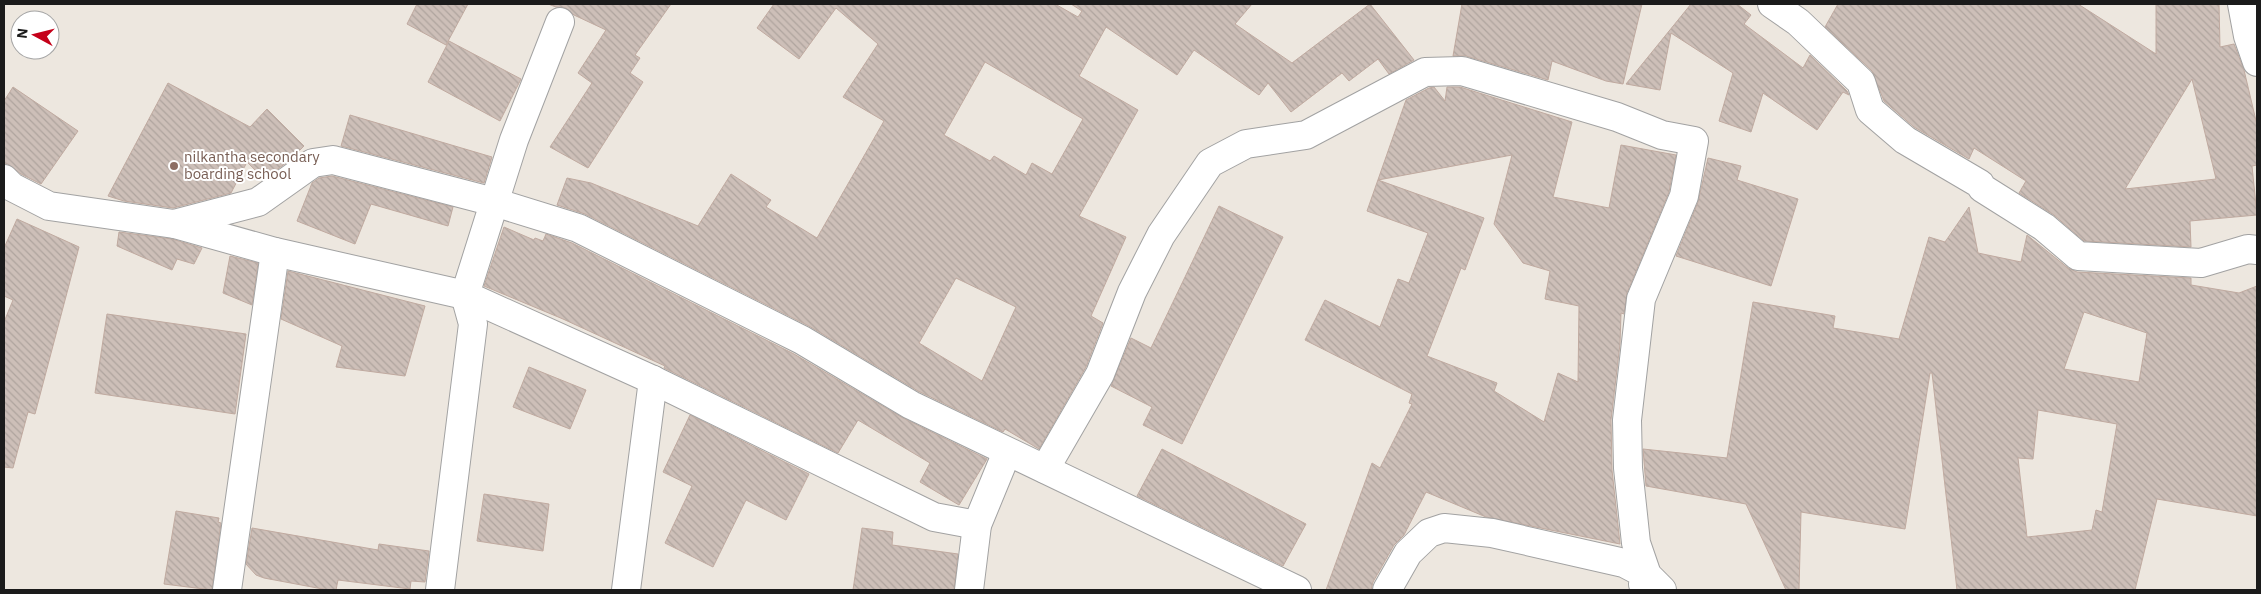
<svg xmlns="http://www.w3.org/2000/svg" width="2261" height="594" viewBox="0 0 2261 594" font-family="'IBM Plex Sans',sans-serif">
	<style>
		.building { fill: url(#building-back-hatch); stroke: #c0aaa0; fill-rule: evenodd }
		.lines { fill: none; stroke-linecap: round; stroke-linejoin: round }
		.street-casing { stroke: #a2a2a2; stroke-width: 30 }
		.street { stroke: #fff; stroke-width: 28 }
		.education-dot { fill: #8d6e63; stroke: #fff; stroke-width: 2 }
		.labels { text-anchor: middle; stroke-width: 4; stroke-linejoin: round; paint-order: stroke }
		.education-label { font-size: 15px; fill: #785e54; stroke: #fff; text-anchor: start }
	</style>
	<defs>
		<pattern id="building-back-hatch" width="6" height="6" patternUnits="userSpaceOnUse" patternTransform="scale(1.25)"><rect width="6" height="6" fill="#cdbfb8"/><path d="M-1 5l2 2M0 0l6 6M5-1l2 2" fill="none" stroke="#afa49e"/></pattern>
	</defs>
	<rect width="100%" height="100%" fill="#ede7df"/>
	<g class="building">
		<path d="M417,4H468L446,45L407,24Z"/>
		<path d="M548,4H671L635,55L640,58L630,73L643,82L588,168L550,147L592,83L578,73L606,30L574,15L566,8L556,7Z"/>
		<path d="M774,4H1055L1078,17L1082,11L1071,4H1252L1235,24L1292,63L1370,4L1414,60L1389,74L1378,59L1349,81L1342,73L1291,112L1268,83L1259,95L1194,50L1177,75L1106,27L1079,76L1138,110L1079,216L1126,237L1091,316L1103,323L1086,367L1039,449L1005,429L1003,432L918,391L809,326L585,214L557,205L567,178L591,183L698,226L731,174L771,200L766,207L817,238L884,121L843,97L878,44L836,8L799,59L757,28ZM985,62L1083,119L1052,174L1032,163L1026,175L994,156L990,161L944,135ZM956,278L1016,307L982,381L919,343Z"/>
		<path d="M1462,4H1642L1623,84L1606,81L1552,61L1548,80L1466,56H1453Z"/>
		<path d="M1691,4H1737L1751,15L1744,24L1803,68L1810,55L1847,91L1849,95L1843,92L1817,130L1763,93L1751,132L1719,121L1733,73L1671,33L1660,90L1626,84Z"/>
		<path d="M1838,4H2078L2156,54V4H2219L2220,47L2234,44L2244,70L2257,125V165L2252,166L2257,215L2190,221L2191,247L2084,241L2054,215L2019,193L2026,181L1974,148L1969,159L1914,127L1884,101L1872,71L1825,27ZM2192,79L2216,179L2125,189Z"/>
		<path d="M449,41L521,79L500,121L428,82Z"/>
		<path d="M168,83L250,127L267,109L304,146L290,160L264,179L247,162L231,193L173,208L124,201L108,196Z"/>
		<path d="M13,87L78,131L41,184L21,174L8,164H4V101Z"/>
		<path d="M1434,87L1445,101L1447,87H1460L1572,122L1553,197L1609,208L1621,145L1676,155L1669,192L1627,293L1624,314L1621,313L1620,344L1611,420L1612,470L1620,544L1486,517L1426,492L1404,535L1394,545L1373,582L1371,590H1326L1372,463L1380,468L1412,404L1409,403L1412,394L1305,340L1325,300L1380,327L1398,279L1409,283L1428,233L1367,211L1406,100L1429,88ZM1512,155L1494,224L1523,263L1550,271L1545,299L1579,306L1578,382L1558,373L1544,422L1494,391L1497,383L1427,356L1461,268L1465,270L1484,218L1378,180Z"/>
		<path d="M350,115L492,157L484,183L341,146Z"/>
		<path d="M1708,158L1741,166L1737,180L1798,199L1771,286L1676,256L1698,202Z"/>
		<path d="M332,176L453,207L448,226L371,204L355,244L297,221L312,183L319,178Z"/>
		<path d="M1219,206L1283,237L1182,444L1143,425L1152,407L1111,386L1131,338L1151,348Z"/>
		<path d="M1969,207L1978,253L2021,262L2027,235L2068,268L2077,272L2191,278V285L2239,293L2257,286V516L2157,499L2135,590H1957L1932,373H1930L1905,529L1801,512L1799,590H1786L1746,504L1646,486L1643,449L1727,458L1753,302L1835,316L1833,328L1899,339L1929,237L1945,242ZM2084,312L2147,333L2139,382L2064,369ZM2038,410L2117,424L2102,512L2096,510L2092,530L2027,537L2018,458L2033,459Z"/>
		<path d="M17,219L79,247L35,414L28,412L13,468L4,467V322L13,300L4,296V248Z"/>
		<path d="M504,227L534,240L535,238L543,241L546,234L572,243L794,354L903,418L987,459L959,505L920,482L930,463L858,420L838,453L664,368L665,366L563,319L484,286Z"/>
		<path d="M119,232L172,239L202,248L194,264L177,259L172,270L117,246Z"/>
		<path d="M230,256L258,263L252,305L223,293Z"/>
		<path d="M288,271L425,306L405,376L336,367L342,346L281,319Z"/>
		<path d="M107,314L246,334L235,414L95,393Z"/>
		<path d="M529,367L586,390L570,429L513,407Z"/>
		<path d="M690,415L809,474L786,520L746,500L713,567L665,543L692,486L663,472Z"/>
		<path d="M1162,449L1306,524L1283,566L1137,496Z"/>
		<path d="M484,494L549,504L543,551L477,541Z"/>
		<path d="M176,511L219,518L218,522L221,523L212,590L164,584Z"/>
		<path d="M252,528L378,550L379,544L429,551L425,582L411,581L410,589L338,580L336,590H328L264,578L256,575L246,564Z"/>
		<path d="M862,528L893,532L892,545L958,554L954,590H853Z"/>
	</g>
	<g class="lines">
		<g class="street-casing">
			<g id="street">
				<path d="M1772,4L1798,22L1861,82L1870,110L1905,140L1980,184L1982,188L2044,227L2078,256L2201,263L2248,249L2257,250"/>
				<path d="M2242,4L2248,36L2257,62"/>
				<path d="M4,179L12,187L49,206L174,224L258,202L313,163L333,160L494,202L578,228L802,340L911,405L1297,590"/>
				<path d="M175,224L275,252L465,295L653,380L934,517L977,525"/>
				<path d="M1045,469L1100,374L1132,292L1161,235L1210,163L1246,144L1306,135L1425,72L1462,71L1617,117L1662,135L1694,141L1684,196L1641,299L1627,420L1628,468L1636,543L1647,575L1662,590"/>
				<path d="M227,590L275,252"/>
				<path d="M440,590L473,324L465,295L514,140L560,22"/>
				<path d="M626,590L653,380"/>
				<path d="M969,590L977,525L1007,452"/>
				<path d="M1387,590L1408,553L1429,533L1444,528L1492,533L1624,563L1647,575L1643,584"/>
			</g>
		</g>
		<use href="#street" class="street"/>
	</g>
	<circle class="education-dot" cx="174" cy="166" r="5"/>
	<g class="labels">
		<g class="education-label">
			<text x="184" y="162">nilkantha secondary<tspan x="184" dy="17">boarding school</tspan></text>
		</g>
	</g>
	<rect width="2261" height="594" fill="none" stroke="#1b1b1b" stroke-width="10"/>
	<g transform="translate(35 35) rotate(277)"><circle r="24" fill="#ffffff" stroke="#a4a4a4"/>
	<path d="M0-4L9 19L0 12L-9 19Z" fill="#c50019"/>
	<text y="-8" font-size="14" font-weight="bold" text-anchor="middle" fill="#1b1b1b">N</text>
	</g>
</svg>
